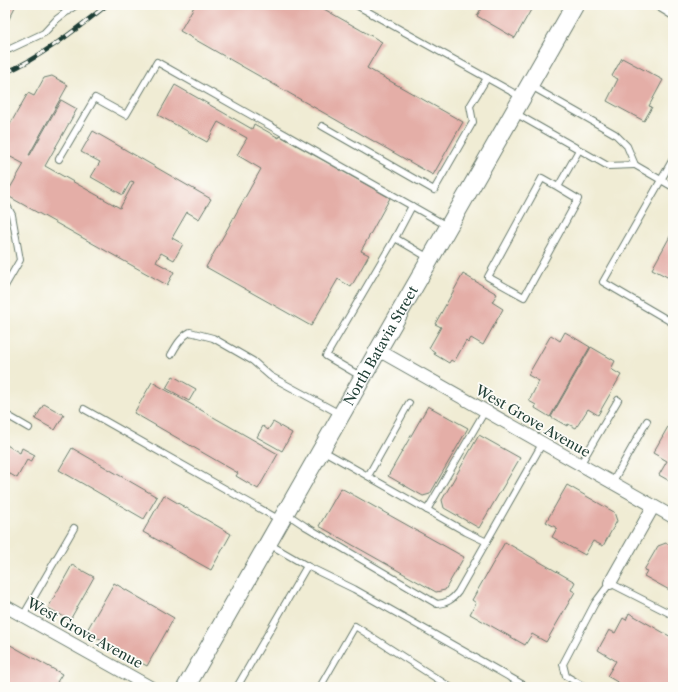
<svg xmlns="http://www.w3.org/2000/svg" width="678" height="692" viewBox="0 0 678 692" font-family="'Libre Caslon Text',serif">
	<style>
		.building { fill: #e4aea7 }
		.lines { fill: none; stroke-linecap: round; stroke-linejoin: round }
		.lane-casing { stroke: #687a6c; stroke-width: 8 }
		.street-casing { stroke: #687a6c; stroke-width: 14 }
		.secondary-casing { stroke: #687a6c; stroke-width: 19 }
		.lane { stroke: #fff; stroke-width: 6 }
		.street { stroke: #fff; stroke-width: 12 }
		.secondary { stroke: #fff; stroke-width: 17 }
		.rail-casing { stroke: #1f3d34; stroke-width: 4.5 }
		.rail { stroke: #fdfcf7; stroke-width: 3; stroke-dasharray: 9; stroke-linecap: butt }
		.labels { text-anchor: middle; stroke-width: 3.5; stroke-linejoin: round; paint-order: stroke }
		.street-label { font-size: 14px; fill: #1f3d34; stroke: #fdfcf7 }
	</style>
	<rect width="100%" height="100%" fill="#fdfcf7"/>
	<filter id="ink" filterUnits="userSpaceOnUse"><feTurbulence type="fractalNoise" baseFrequency=".025" numOctaves="2"/><feDisplacementMap in="SourceGraphic" scale="8" xChannelSelector="R" yChannelSelector="G"/><feConvolveMatrix kernelMatrix="1 2 1 2 8 2 1 2 1" color-interpolation-filters="sRGB"/></filter>
	<filter id="wash" filterUnits="userSpaceOnUse"><feTurbulence type="fractalNoise" baseFrequency=".012" numOctaves="4" result="noise"/><feDisplacementMap in="SourceGraphic" scale="16" xChannelSelector="R" yChannelSelector="G"/><feGaussianBlur stdDeviation="0.9" result="paint"/><feColorMatrix in="noise" values="0 0 0 0 0 0 0 0 0 0 0 0 0 0 0 0 0 1.4 0 .05"/><feComposite in="paint" operator="in"/></filter>
	<g filter="url(#wash)">
		<rect width="100%" height="100%" fill="#f0ecd4"/>
		<g id="blocks">
			<g class="building">
				<path d="M5,5H16L5,27Z"/>
				<path d="M195,5H317L382,42L367,68L463,122L433,175L180,31Z"/>
				<path d="M483,5H526L532,8L515,38L477,16Z"/>
				<path d="M622,58L663,80L649,106L652,107L644,121L607,101L618,79L612,76Z"/>
				<path d="M52,76L68,85L29,155H30L61,100L77,109L45,166L120,208L134,182L131,181L123,195L91,177L100,162L81,152L93,131L211,199L199,219L187,212L172,238L183,244L174,260L161,253L156,262L174,272L167,285L6,195L24,164L5,154V133L28,93L34,96L44,78Z"/>
				<path d="M175,85L252,129L254,124L279,138L280,136L390,198L361,251L369,255L351,287L338,279L311,326L206,267L261,169L237,155L247,138L218,122L207,142L158,115Z"/>
				<path d="M673,231V280L652,269Z"/>
				<path d="M463,274L497,294L492,302L503,309L483,345L471,338L468,343L466,341L454,362L451,360L449,363L434,354L435,352L429,348L441,327L435,324Z"/>
				<path d="M565,332L590,347L550,417L535,408L536,405L529,401L539,381L528,375L551,335L560,341Z"/>
				<path d="M591,347L615,361L611,369L621,375L598,415L588,409L576,428L568,424L567,426L551,417Z"/>
				<path d="M173,376L196,389L189,401L166,388Z"/>
				<path d="M152,382L278,454L258,489L236,476L238,473L134,413Z"/>
				<path d="M44,404L64,415L55,430L35,419Z"/>
				<path d="M428,406L468,428L430,494L423,496L388,476Z"/>
				<path d="M673,418V483L659,475L667,461L653,453Z"/>
				<path d="M273,422L292,433L282,451L257,437L263,426L268,430Z"/>
				<path d="M479,435L520,458L479,528L444,508L442,500Z"/>
				<path d="M5,444L20,453L22,448L35,455L31,462L27,460L17,478L5,471Z"/>
				<path d="M72,448L157,497L144,519L59,470Z"/>
				<path d="M567,485L614,512L617,521L603,546L593,541L585,555L552,537L557,528L546,522Z"/>
				<path d="M341,488L464,557L445,590L436,592L319,526Z"/>
				<path d="M164,495L231,534L211,570L143,532Z"/>
				<path d="M505,542L575,582L571,590L575,592L546,642L532,634L525,645L470,614L476,603L472,600Z"/>
				<path d="M666,543L673,547V592L644,576L647,571L644,570L658,546Z"/>
				<path d="M72,565L94,577L70,620L48,608Z"/>
				<path d="M114,583L174,618L147,666L86,632Z"/>
				<path d="M629,613L673,638V687H626L607,676L616,661L598,650L609,630L615,633L623,618L626,620Z"/>
				<path d="M5,642L62,674L57,682L62,685L61,687H5Z"/>
			</g>
		</g>
	</g>
	<g filter="url(#ink)">
		<use href="#blocks" fill-opacity="0" stroke="#687a6c" stroke-width="1"/>
		<g class="lines">
			<g class="lane-casing">
				<g id="lane">
					<path d="M59,5L69,11"/>
					<path d="M356,5L521,97"/>
					<path d="M655,5L673,16"/>
					<path d="M10,49L44,33L57,19L76,5"/>
					<path d="M515,113L608,166L635,165L627,146L615,134L531,86"/>
					<path d="M322,126L434,190L473,122L470,106L487,78"/>
					<path d="M59,159L95,98L126,115L157,62L412,206"/>
					<path d="M635,165L661,180L673,159"/>
					<path d="M558,187L542,178L488,277L524,297L578,199L558,187L579,150"/>
					<path d="M673,187L661,180L603,282L673,323"/>
					<path d="M5,202L12,215L20,260L5,286"/>
					<path d="M395,238L412,206L447,226"/>
					<path d="M171,355C176,346 181,337 190,332L213,338L253,361L270,376L340,414"/>
					<path d="M362,377L326,356L395,238L429,258"/>
					<path d="M84,409L280,520"/>
					<path d="M5,414L29,428"/>
					<path d="M322,450L466,532L487,542"/>
					<path d="M580,465L618,400"/>
					<path d="M368,476L409,403"/>
					<path d="M612,483L647,421"/>
					<path d="M427,510L485,411"/>
					<path d="M287,514L305,526L437,604C447,603 452,600 458,592L542,444"/>
					<path d="M269,544L307,566L354,589L527,687"/>
					<path d="M23,616L74,528"/>
					<path d="M237,687L307,566"/>
					<path d="M320,687L355,626L450,687"/>
					<path d="M585,687L566,676L563,664L595,603L610,583L673,615"/>
				</g>
			</g>
			<g class="street-casing">
				<g id="street">
					<path d="M378,350L673,517"/>
					<path d="M610,583L653,507"/>
					<path d="M5,606L150,687"/>
				</g>
			</g>
			<g class="secondary-casing">
				<g id="secondary">
					<path id="s1" d="M186,687L575,5"/>
				</g>
			</g>
			<use href="#lane" class="lane"/>
			<use href="#street" class="street"/>
			<use href="#secondary" class="secondary"/>
			<g class="rail-casing">
				<path id="rail" d="M5,73C43,56 75,30 107,5"/>
			</g>
			<use href="#rail" class="rail"/>
		</g>
	</g>
	<g class="labels">
		<g class="street-label">
			<text dy="5" stroke="none"><textPath href="#s1" startOffset="393">North Batavia Street</textPath></text>
			<text transform="translate(533 421) rotate(30)" y="5">West Grove Avenue</text>
			<text transform="translate(85 633) rotate(29)" y="5">West Grove Avenue</text>
		</g>
	</g>
	<rect width="678" height="692" fill="none" stroke="#fdfcf7" stroke-width="20"/>
</svg>
